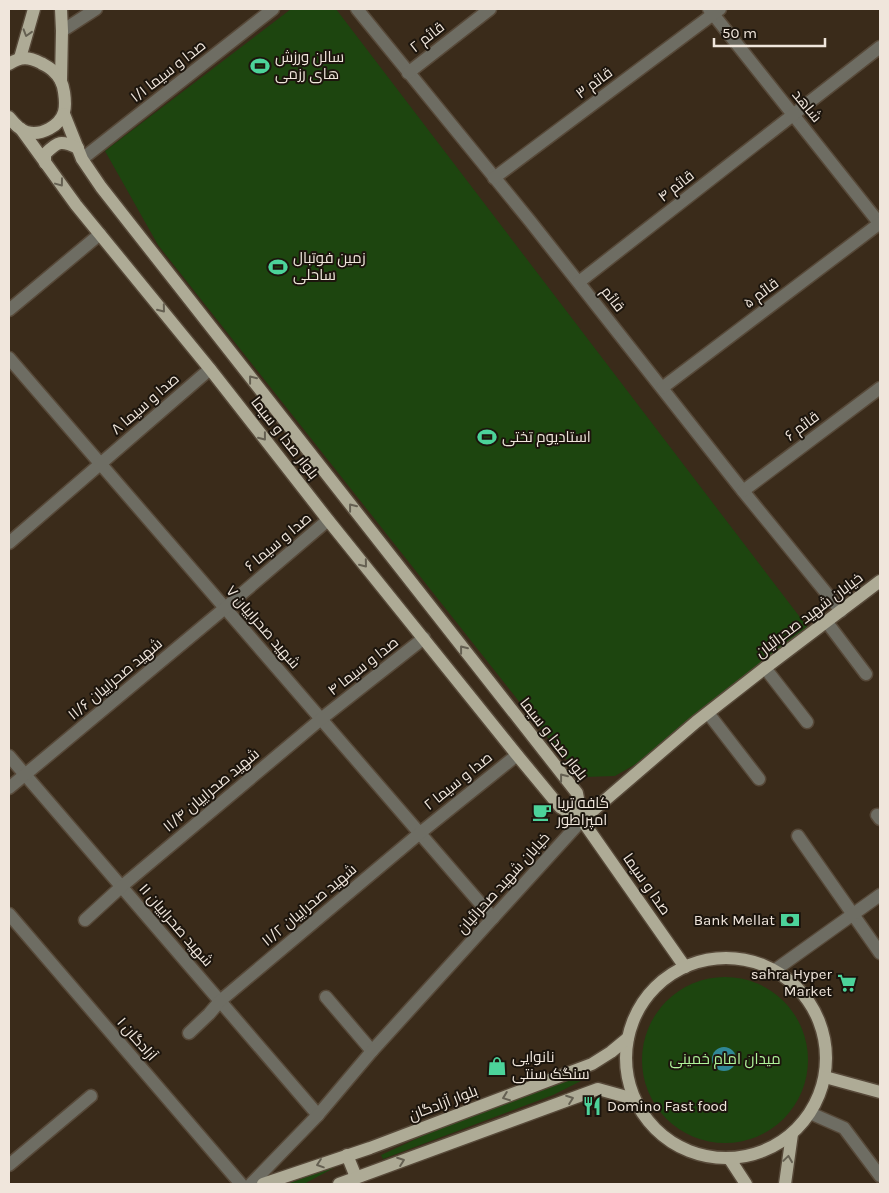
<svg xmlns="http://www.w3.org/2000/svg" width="889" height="1193" viewBox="0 0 889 1193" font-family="Karla,Cairo,sans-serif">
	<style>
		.green { fill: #1d450f }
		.water { fill: #308796 }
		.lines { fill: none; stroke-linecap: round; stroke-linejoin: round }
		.minor-casing { stroke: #574939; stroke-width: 15 }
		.major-casing { stroke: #574939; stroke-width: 15 }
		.minor { stroke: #6e6d63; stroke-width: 12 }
		.major { stroke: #aeab96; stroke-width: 12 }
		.oneway { stroke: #656052 }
		.labels { text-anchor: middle; stroke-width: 4; stroke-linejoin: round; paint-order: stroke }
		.street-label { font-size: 15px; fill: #f0e6dc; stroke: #1c150d }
		.poi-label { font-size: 15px; fill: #f0e6dc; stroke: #1c150d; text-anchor: start }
		.park-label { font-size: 15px; fill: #b1f59c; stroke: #1c150d }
	</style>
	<rect width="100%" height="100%" fill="#3a2b1a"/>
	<g class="green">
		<path d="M291,9H336L809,629L636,764L615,776L585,777L559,752L158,245L105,151Z"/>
		<circle cx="725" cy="1060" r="83"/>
		<path d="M583,1075V1080L553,1095L383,1159L381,1155L440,1128Z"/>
		<path d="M341,1164L304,1184H287Z"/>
	</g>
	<circle class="water" cx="724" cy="1059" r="12"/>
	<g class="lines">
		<g class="minor-casing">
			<g id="minor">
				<path d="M357,9L530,221L743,491L841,611"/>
				<path d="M709,9L880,224"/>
				<path d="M62,31L96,9"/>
				<path d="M408,73L490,9"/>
				<path d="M82,159L273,9"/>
				<path d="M494,178L720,9"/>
				<path d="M579,282L880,47"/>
				<path d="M9,310L100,234"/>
				<path d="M9,358L493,918"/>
				<path d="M662,388L880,223"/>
				<path d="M743,491L880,388"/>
				<path d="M9,543L210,369"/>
				<path d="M826,621L866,674"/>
				<path d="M765,668L807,722"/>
				<path d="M708,713L759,779"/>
				<path d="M9,756L318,1115"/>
				<path d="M9,788L225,608L328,520"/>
				<path d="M877,815L880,819"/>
				<path d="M798,836L880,953"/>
				<path d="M9,914L241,1184"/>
				<path d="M85,920L121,887L321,719L424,638"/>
				<path d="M775,970L880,895"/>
				<path d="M326,997L372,1051"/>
				<path d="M189,1033L209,1014L220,1001L420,833L517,755"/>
				<path d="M810,1113L844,1128L880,1176"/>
				<path d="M9,1165L91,1096"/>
				<path d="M251,1184L318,1115L372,1051L582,820"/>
			</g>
		</g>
		<g class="major-casing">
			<g id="major">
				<path d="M61,9L62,31L61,81"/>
				<path d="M20,58L34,9"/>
				<path d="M9,64C21,56 29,57 41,63C46,66 51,68 54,72C60,77 63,85 64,92C65,99 66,105 64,112C60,126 41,136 27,132C19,130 14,123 9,117"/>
				<path d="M64,114L82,159L101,187L577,793L582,820L685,967"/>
				<path d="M21,129L76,205L210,369L328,520L517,755L560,807L582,820"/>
				<path d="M45,163V154C58,141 61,140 78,148"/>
				<path d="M582,820L696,722L765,668L880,581"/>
				<circle cx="726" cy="1058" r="100"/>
				<path d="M825,1077L880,1092"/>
				<path d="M347,1155L356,1177"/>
				<path d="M729,1158L746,1184"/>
				<path d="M263,1184L370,1148L592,1064L611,1052L628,1038"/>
				<path d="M339,1184L598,1089L634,1099"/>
				<path d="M785,1184L792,1134"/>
			</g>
		</g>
		<use href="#minor" class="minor"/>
		<use href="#major" class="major"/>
	</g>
	<defs><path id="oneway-chevron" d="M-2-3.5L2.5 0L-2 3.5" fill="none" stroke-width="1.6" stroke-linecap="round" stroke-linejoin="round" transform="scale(1.25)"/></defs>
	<g class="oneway">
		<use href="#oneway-chevron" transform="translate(27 33) rotate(107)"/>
		<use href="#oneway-chevron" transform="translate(60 183) rotate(53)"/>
		<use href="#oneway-chevron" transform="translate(162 309) rotate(51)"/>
		<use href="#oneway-chevron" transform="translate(252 379) rotate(-128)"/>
		<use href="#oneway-chevron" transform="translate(263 437) rotate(52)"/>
		<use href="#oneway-chevron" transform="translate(352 507) rotate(-128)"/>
		<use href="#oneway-chevron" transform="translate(364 564) rotate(51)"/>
		<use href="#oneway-chevron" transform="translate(463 649) rotate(-128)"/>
		<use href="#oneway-chevron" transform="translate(563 777) rotate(-128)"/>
		<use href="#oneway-chevron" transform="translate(506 1097) rotate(159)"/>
		<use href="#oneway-chevron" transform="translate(570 1099) rotate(-20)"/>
		<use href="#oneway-chevron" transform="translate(788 1159) rotate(-82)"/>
		<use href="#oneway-chevron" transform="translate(401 1161) rotate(-20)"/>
		<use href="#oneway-chevron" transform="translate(320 1164) rotate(161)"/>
	</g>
	<defs>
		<g id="stadium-bare" transform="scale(1.5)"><path d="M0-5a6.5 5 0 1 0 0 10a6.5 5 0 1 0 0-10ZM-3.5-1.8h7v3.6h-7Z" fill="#4cd39a" stroke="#1c150d" stroke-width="2.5" paint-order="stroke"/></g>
		<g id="cafe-bare" transform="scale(1.5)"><path d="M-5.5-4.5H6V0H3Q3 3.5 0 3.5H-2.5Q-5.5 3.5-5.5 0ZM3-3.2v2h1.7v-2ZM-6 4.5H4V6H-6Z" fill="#4cd39a" stroke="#1c150d" stroke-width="2.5" paint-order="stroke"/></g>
		<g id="bank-bare" transform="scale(1.5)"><path d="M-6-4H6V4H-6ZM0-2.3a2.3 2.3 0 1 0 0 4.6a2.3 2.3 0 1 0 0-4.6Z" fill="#4cd39a" stroke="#1c150d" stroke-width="2.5" paint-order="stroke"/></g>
		<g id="supermarket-bare" transform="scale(1.5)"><path d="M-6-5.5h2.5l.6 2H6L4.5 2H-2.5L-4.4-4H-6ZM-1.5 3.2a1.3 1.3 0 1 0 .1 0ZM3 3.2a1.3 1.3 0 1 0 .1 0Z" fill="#4cd39a" stroke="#1c150d" stroke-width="2.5" paint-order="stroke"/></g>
		<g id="shop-bare" transform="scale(1.5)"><path d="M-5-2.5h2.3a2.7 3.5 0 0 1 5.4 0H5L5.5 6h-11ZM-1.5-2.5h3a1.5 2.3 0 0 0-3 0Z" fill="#4cd39a" stroke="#1c150d" stroke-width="2.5" paint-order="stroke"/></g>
		<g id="restaurant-bare" transform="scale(1.5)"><path d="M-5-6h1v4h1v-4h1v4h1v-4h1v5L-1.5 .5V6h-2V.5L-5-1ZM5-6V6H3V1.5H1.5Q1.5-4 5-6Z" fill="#4cd39a" stroke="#1c150d" stroke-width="2.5" paint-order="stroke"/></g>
	</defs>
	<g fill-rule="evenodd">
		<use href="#stadium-bare" x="260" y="66"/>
		<use href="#stadium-bare" x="278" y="267"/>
		<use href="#stadium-bare" x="487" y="437"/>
		<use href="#cafe-bare" x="542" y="812"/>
		<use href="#bank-bare" x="790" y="920"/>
		<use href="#supermarket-bare" x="847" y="983"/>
		<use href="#shop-bare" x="497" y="1066"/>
		<use href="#restaurant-bare" x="592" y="1106"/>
	</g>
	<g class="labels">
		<g class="street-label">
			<text transform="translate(427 37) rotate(-38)" y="5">قائم ۲</text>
			<text transform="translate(168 71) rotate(-38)" y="5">صدا و سیما ۱/۱</text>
			<text transform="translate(594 83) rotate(-37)" y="5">قائم ۳</text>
			<text transform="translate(807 106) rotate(51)" y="5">شاهد</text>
			<text transform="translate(676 186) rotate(-38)" y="5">قائم ۴</text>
			<text transform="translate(761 293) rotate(-37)" y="5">قائم ۵</text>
			<text transform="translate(613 299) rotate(52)" y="5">قائم</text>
			<text transform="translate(145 404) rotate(-41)" y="5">صدا و سیما ۸</text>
			<text transform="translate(802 426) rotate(-37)" y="5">قائم ۶</text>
			<text transform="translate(285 438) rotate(52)" y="5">بلوار صدا و سیما</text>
			<text transform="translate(278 542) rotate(-40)" y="5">صدا و سیما ۶</text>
			<text transform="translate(809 615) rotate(-37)" y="5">خیابان شهید صحرائیان</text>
			<text transform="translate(263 627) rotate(49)" y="5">شهید صحراییان ۷</text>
			<text transform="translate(363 666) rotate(-38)" y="5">صدا و سیما ۴</text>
			<text transform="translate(115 679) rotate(-40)" y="5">شهید صحراییان ۱۱/۶</text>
			<text transform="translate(554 739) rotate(52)" y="5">بلوار صدا و سیما</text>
			<text transform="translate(458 781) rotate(-39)" y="5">صدا و سیما ۲</text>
			<text transform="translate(211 790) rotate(-40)" y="5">شهید صحراییان ۱۱/۴</text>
			<text transform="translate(503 883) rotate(-48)" y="5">خیابان شهید صحرائیان</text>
			<text transform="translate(647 884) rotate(55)" y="5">صدا و سیما</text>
			<text transform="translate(309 905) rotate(-40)" y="5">شهید صحراییان ۱۱/۲</text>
			<text transform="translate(176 925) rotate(49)" y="5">شهید صحراییان ۱۱</text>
			<text transform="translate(137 1039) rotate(49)" y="5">آزادگان ۱</text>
			<text transform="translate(443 1103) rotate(-21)" y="5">بلوار آزادگان</text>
		</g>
		<g class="poi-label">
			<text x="275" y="62">سالن ورزش<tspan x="275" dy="17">های رزمی</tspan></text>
			<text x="293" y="263">زمین فوتبال<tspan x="293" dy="17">ساحلی</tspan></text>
			<text x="502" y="442">استادیوم تختی</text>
			<text x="557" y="808">کافه تریا<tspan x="557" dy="17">امپراطور</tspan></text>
			<text x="775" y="925" text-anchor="end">Bank Mellat</text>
			<text x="832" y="979" text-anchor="end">sahra Hyper<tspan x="832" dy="17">Market</tspan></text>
			<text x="512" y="1062">نانوایی<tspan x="512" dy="17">سنگک سنتی</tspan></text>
			<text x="607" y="1111">Domino Fast food</text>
		</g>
		<g class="park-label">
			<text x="725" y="1064">میدان امام خمینی</text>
		</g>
	</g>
	<rect width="889" height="1193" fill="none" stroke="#f0e6dc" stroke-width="20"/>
	<path d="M714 38v8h111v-8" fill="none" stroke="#f0e6dc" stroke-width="2.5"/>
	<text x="722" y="38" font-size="15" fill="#f0e6dc" stroke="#1c150d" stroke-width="4" paint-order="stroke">50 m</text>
</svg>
